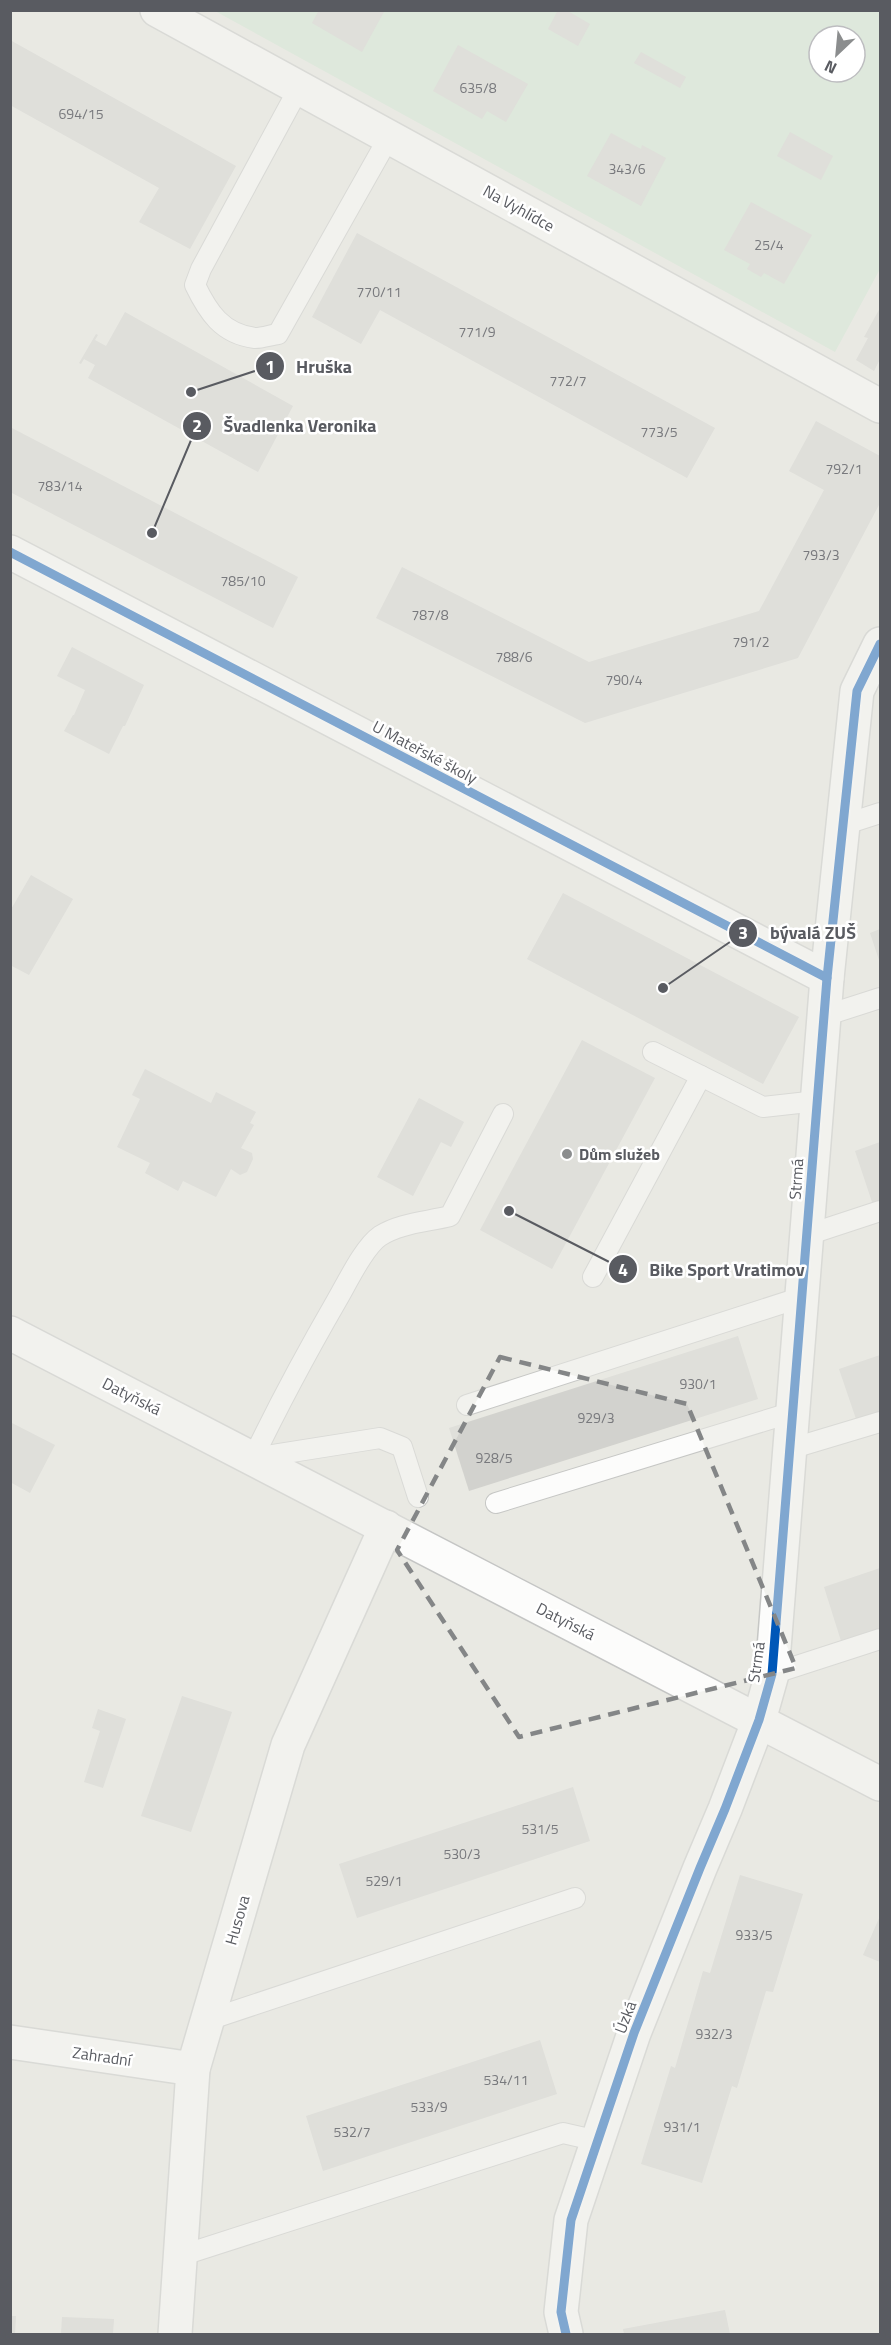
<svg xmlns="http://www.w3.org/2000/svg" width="891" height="2345" viewBox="0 0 891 2345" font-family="'Titillium Web',sans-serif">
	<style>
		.green { fill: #d1e6d2; fill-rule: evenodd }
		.building { fill: #d2d2ce }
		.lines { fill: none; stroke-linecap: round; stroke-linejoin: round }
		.service-casing { stroke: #c6c7c5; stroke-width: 22 }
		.minor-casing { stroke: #c6c7c5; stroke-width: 36 }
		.secondary-casing { stroke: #c4c5c4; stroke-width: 36 }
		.service { stroke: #fcfcfb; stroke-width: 20 }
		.minor { stroke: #fcfcfb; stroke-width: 33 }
		.secondary { stroke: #fcfcfb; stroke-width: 33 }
		.cycleway-casing { stroke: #fff; stroke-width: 13 }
		.cycleway { stroke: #0057b8; stroke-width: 9 }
		.marked { fill: none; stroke: #848687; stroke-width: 4.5; stroke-dasharray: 12 8; stroke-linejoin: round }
		.poi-dot { fill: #8b8d8e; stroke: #fff; stroke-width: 2 }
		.labels { text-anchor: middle; stroke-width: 5; stroke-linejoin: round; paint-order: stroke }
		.number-label { font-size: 14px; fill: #78797d }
		.street-label { font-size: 16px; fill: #595b61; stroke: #fff }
		.poi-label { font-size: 16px; font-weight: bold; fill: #595b61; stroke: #fff; text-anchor: start }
		.leader { fill: none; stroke: #595b61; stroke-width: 2 }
		.callout-dot { fill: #595b61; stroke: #fff; stroke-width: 2 }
		.mark-label { font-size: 18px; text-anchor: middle; font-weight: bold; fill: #fff }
		.callout-label { font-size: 18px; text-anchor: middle; font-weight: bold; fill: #595b61; stroke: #fff; stroke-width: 5; stroke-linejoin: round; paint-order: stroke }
	</style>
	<rect width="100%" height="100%" fill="#e9e9e3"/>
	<path class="green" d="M215,11H880V269L835,352ZM819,36H855V72H819Z"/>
	<g class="building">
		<path d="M319,10H385L362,52L312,23Z"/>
		<path d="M558,10H566L590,24L578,46L548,29Z"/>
		<path d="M10,40L236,166L190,249L139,222L159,188L10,105Z"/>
		<path d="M458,45L528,84L506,122L487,111L482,119L433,91Z"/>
		<path d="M641,52L686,77L680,88L634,63Z"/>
		<path d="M790,132L833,156L821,180L777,156Z"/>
		<path d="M611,133L641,149L642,145L666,158L641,206L587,176Z"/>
		<path d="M751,202L812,235L784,284L764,273L761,277L747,269L750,264L724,250Z"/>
		<path d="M357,233L715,428L687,478L380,310L361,344L312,317Z"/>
		<path d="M880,308V359L874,371L856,360L868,338L864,337Z"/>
		<path d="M125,312L293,406L258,472L88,378L95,365L84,359L81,364L79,363L96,334L98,335L95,340L106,346Z"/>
		<path d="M816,421L880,456V503L798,658L585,723L376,618L402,567L589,662L759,611L824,490L789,471Z"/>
		<path d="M10,427L298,577L273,628L10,492Z"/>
		<path d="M72,647L144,685L125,726H123L109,754L64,731L73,715H74L85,690L57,676Z"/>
		<path d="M31,875L73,899L29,975L10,965V911Z"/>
		<path d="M563,893L799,1017L763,1084L527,959Z"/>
		<path d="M880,929V963L870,933Z"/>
		<path d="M582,1040L655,1078L552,1269L480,1230Z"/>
		<path d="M145,1069L211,1103L216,1092L256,1112L250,1123L254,1125L241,1148L252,1153L253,1159L247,1172L240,1175L231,1169L216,1197L183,1181L178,1191L145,1173L150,1163L117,1147L140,1099L132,1095Z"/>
		<path d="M419,1098L464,1122L451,1147L441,1142L413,1196L377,1177Z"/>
		<path d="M880,1142V1202L873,1205L855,1151Z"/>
		<path d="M738,1336L758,1399L469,1491L449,1428Z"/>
		<path d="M880,1355V1415L857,1422L839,1369Z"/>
		<path d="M10,1422L55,1445L30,1493L10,1482Z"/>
		<path d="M880,1568V1628L841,1641L824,1587Z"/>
		<path d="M182,1696L232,1712L191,1832L141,1816Z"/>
		<path d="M98,1709L126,1719L103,1788L84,1782L100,1731L92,1728Z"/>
		<path d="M573,1787L590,1841L357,1918L339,1864Z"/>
		<path d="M740,1875L803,1894L773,1992L766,1991L737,2088L732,2086L702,2183L641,2164L671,2066L675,2068L703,1971L710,1973Z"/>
		<path d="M880,1916V1962L863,1955Z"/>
		<path d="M540,2040L557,2094L323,2171L306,2116Z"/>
		<path d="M725,2310L730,2334H624L623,2329Z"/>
		<path d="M10,2316H16L15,2334H10Z"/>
		<path d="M62,2317L114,2319L113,2334H61Z"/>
	</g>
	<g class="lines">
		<g class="service-casing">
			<g id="service">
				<path d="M299,88L201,269L195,285C208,312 222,334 255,338C262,338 271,335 278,334L389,137"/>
				<path d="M843,825L880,813"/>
				<path d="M824,1016L880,998"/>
				<path d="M653,1052L763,1107L817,1101"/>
				<path d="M807,1235L880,1211"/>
				<path d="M593,1277L701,1076"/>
				<path d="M467,1405L802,1297"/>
				<path d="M790,1449L880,1422"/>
				<path d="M253,1458C279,1404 307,1352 337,1300C347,1283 364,1247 380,1236C400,1223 427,1222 450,1216L503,1114"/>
				<path d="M254,1458L380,1438L402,1447L418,1497"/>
				<path d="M496,1503L793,1412"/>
				<path d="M772,1674L880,1639"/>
				<path d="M208,2020L575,1898"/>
				<path d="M180,2256L563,2133L598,2141"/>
			</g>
		</g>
		<g class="minor-casing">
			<g id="minor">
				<path d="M157,10L880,406"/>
				<path d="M10,552L827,978"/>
				<path d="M10,2042L193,2069"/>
				<path d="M175,2334L193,2069L288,1745L386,1527"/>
				<path d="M566,2334L561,2312L571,2220L634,2033L700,1868L725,1809L759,1720L772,1674L827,978L843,825L857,691L880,644"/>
			</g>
		</g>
		<g class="secondary-casing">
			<path id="secondary" d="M10,1333L880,1784"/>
		</g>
		<use href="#service" class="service"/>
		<use href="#minor" class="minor"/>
		<use href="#secondary" class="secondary"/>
		<g class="cycleway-casing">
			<g id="cycleway">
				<path d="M10,552L827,978"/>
				<path d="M566,2334L561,2312L571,2220L634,2033L700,1868L725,1809L759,1720L772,1674L827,978L843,825L857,691L880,644"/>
			</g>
		</g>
		<use href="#cycleway" class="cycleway"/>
	</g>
	<path d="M0 0H891V2345H0ZM500,1357L687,1404L796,1668L519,1737L397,1550Z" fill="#e9e9e3" fill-opacity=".55" fill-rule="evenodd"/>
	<path class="marked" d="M500,1357L687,1404L796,1668L519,1737L397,1550Z"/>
	<circle class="poi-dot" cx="567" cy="1154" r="6"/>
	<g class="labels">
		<g class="number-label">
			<text x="478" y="93">635/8</text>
			<text x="81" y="119">694/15</text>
			<text x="627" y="174">343/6</text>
			<text x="769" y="250">25/4</text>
			<text x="379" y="297">770/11</text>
			<text x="477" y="337">771/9</text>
			<text x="568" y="386">772/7</text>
			<text x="659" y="437">773/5</text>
			<text x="844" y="474">792/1</text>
			<text x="60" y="491">783/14</text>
			<text x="821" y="560">793/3</text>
			<text x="243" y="586">785/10</text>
			<text x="430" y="620">787/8</text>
			<text x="751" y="647">791/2</text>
			<text x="514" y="662">788/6</text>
			<text x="624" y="685">790/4</text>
			<text x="698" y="1389">930/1</text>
			<text x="596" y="1423">929/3</text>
			<text x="494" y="1463">928/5</text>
			<text x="540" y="1834">531/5</text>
			<text x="462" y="1859">530/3</text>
			<text x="384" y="1886">529/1</text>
			<text x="754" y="1940">933/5</text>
			<text x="714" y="2039">932/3</text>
			<text x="506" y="2085">534/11</text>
			<text x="429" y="2112">533/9</text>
			<text x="682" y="2132">931/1</text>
			<text x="352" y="2137">532/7</text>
		</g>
		<g class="street-label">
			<text transform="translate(519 208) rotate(29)" y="6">Na Vyhlídce</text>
			<text transform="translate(425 752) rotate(28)" y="6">U Mateřské školy</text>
			<text transform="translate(796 1179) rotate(-86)" y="6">Strmá</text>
			<text transform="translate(132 1396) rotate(27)" y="6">Datyňská</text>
			<text transform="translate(566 1621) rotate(27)" y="6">Datyňská</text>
			<text transform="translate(756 1662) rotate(-82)" y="6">Strmá</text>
			<text transform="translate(237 1920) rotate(-74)" y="6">Husova</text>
			<text transform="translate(625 2017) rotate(-69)" y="6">Úzká</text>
			<text transform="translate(102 2056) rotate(8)" y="6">Zahradní</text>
		</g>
		<g class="poi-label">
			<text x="579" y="1160">Dům služeb</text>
		</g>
	</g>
	<path class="leader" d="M191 392L270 366M152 533L197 426M663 988L743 933M509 1211L623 1269"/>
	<g class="callout-dot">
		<circle cx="191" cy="392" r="6"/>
		<circle cx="152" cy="533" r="6"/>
		<circle cx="663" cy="988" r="6"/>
		<circle cx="509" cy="1211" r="6"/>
		<circle cx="270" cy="366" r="15"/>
		<circle cx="197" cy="426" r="15"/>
		<circle cx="743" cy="933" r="15"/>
		<circle cx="623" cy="1269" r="15"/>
	</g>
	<g class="mark-label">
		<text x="270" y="373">1</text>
		<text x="197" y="432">2</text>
		<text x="743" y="939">3</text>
		<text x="623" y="1276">4</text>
	</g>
	<g class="callout-label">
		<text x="324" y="373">Hruška</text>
		<text x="300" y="432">Švadlenka Veronika</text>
		<text x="813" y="939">bývalá ZUŠ</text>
		<text x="727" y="1276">Bike Sport Vratimov</text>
	</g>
	<rect width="891" height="2345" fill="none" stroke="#595b61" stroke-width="24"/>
	<g transform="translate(837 54) rotate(206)"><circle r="28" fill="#ffffff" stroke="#bdbdc0" stroke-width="1.5"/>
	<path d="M0-4.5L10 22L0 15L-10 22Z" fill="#8b8d8e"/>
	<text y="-9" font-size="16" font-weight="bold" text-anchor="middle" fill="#595b61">N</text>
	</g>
</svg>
